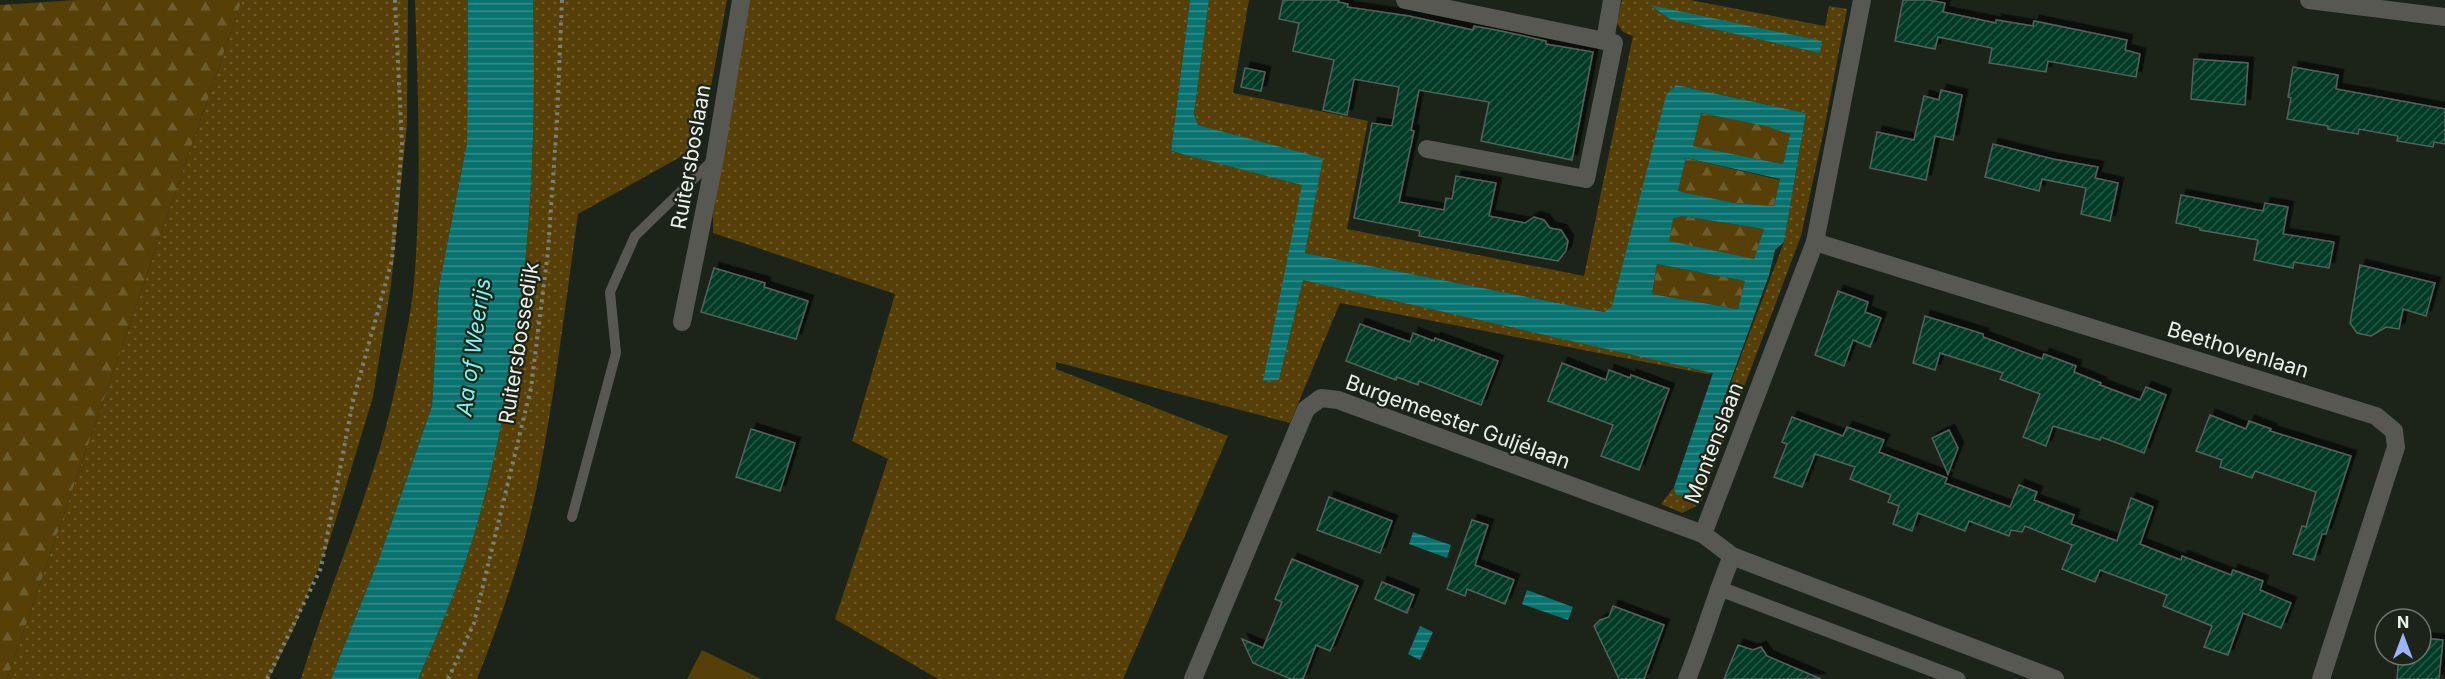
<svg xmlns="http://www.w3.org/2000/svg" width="2445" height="679" viewBox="0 0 2445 679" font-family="Inter,sans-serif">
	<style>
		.grass { fill: url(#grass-dots); fill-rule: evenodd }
		.forest { fill: url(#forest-firs) }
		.garden { fill: #564007 }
		.water { fill: url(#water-rules); fill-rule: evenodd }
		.building { fill: url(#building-hatch); stroke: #53625b; stroke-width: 1.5; filter: url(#shadow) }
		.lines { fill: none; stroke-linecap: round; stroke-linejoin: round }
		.path { stroke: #7b8178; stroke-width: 4; stroke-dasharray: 3 4.5; stroke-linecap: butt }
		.service { stroke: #575851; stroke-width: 10 }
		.pedestrian { stroke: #575851; stroke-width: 15 }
		.minor { stroke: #575851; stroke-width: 18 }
		.tertiary { stroke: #575851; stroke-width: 18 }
		.labels { text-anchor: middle; stroke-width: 4.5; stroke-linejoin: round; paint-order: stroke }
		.street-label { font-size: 21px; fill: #ebf0e9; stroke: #1c2319 }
		.water-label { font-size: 22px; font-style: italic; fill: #79f9f3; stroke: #1c2319 }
	</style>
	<defs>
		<pattern id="grass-dots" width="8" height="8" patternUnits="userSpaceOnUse" patternTransform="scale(1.5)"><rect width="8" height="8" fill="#564007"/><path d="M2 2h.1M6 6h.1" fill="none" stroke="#6e5c2b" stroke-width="1.8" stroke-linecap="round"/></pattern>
		<pattern id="forest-firs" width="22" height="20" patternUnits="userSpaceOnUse" patternTransform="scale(1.5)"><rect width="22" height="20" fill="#564007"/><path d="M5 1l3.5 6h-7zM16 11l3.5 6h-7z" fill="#6e5c2b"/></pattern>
		<pattern id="water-rules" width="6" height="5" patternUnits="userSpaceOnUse" patternTransform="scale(1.5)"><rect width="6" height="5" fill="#07726e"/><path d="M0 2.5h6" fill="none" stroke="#378d8a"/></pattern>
		<pattern id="building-hatch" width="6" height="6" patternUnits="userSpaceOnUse" patternTransform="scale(1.5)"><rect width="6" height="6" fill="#003b27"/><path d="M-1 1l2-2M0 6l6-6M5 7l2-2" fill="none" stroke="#255846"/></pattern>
		<filter id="shadow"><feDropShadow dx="5.5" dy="-5.5" stdDeviation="0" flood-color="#0009"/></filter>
	</defs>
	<rect width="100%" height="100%" fill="#1c2319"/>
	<g class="grass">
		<path d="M242,0H408L407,124L391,285L373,397L329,542L294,628L269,679H7Z"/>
		<path d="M415,0H468L467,143L439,286L432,406L380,556L331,679H301C330,582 374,488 395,389C402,354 411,317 414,282C422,188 418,94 415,0Z"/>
		<path d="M533,0H727L700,146L578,214C566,300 556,386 540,470C527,542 504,612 477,679H418C439,632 459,584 474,535C525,362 538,179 533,0Z"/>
		<path d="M747,0H1190L1171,151L1303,184L1279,380L1303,279L1714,373L1707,374L1340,303L1290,423L1056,362V369L1228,436L1123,679H938L835,619L888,459L852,441L895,294L713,233V215Z"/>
		<path d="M1209,0H1249L1233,93L1368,121L1347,229L1584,276L1633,36L1623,32L1617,23L1622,0H1690L1825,26L1829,6L1847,9L1824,130L1801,236L1700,504L1682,513L1661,504L1674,487L1677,495L1689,494L1784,242L1806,113L1676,85L1666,96L1612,307L1604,312L1305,253L1322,158L1198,125L1194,114ZM1651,6L1821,41L1820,52Z"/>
	</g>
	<g class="forest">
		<path d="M76,0H242L7,679H0V5Z"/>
		<path d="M1700,113L1766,125L1790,134L1783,164L1692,146Z"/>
		<path d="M1686,158L1780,180L1774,206L1734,203L1678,191Z"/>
		<path d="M1682,216L1764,229L1754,260L1668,241L1673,219Z"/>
		<path d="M1657,264L1746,281L1738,309L1652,294Z"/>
	</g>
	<path class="garden" d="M702,650L761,679H687Z"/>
	<g class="water">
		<path d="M468,0H533C538,179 525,362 474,535C459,584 439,632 418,679H331L380,556L432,406L439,286L467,143Z"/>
		<path d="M1190,0H1209L1194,114L1198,125L1323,158L1305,253L1604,312L1612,306L1666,95L1676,85L1806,113L1784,242L1775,250L1769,275L1689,495H1676L1674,487L1713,373L1303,280L1279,380L1263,381L1302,185L1171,151ZM1701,113L1766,126L1790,134L1783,164L1693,146ZM1686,158L1780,179L1774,206L1734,203L1678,191ZM1682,216L1764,229L1754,259L1669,241L1673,219ZM1657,264L1745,281L1738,309L1652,294Z"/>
		<path d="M1650,5L1822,41L1820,53L1670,19Z"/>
		<path d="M1413,532L1451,545L1447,558L1409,544Z"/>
		<path d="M1527,590L1573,607L1568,620L1522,604Z"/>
		<path d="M1420,626L1433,632L1420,660L1408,654Z"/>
	</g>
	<g class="building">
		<path d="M1283,0H1339L1338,2L1348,4L1347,7L1409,16L1473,30L1474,26L1501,31L1546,41V44L1593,52L1572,160L1481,141L1489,102L1419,90L1411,130L1414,131L1399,202L1444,210L1446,198L1452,199L1456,176L1496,183L1489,216L1525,223L1534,217L1544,220L1550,228L1561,230L1568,241L1566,251L1558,261L1419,236L1420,231L1354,218L1372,123L1392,126L1399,87L1354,79L1347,115L1323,110L1334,60L1293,51L1299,23L1279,19Z"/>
		<path d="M1903,0H1928L1945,3L1943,12L1996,23V20L2033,26L2034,21L2127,40L2125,50L2140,54L2136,77L2048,61L2046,72L1989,63L1992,48L1938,37L1935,49L1895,41Z"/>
		<path d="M2194,59L2248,63L2245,105L2191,99Z"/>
		<path d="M2293,67L2338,75L2336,89L2445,109V144L2434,142L2433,147L2397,141L2398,136L2359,129L2358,134L2328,129V126L2287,119L2291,98L2288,97Z"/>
		<path d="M1245,68L1265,72L1261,91L1241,87Z"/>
		<path d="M1941,90L1962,95L1953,140L1935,136L1926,180L1870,168L1877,132L1914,140L1924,96L1939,100Z"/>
		<path d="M1993,144L2053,159L2098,167L2095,178L2118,183L2110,221L2081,214L2086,188L2042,179L2039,191L1985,177Z"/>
		<path d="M2181,195L2263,211L2265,203L2288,207L2283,234L2334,242L2329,268L2294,262L2293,268L2254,260L2258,240L2200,230V228L2176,223Z"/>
		<path d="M2360,265L2435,283L2426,316L2403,309L2399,329L2386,327L2371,336L2357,333L2350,323Z"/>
		<path d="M714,268L765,283L764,287L808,301L796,339L701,312Z"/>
		<path d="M1838,291L1868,302L1865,312L1881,318L1870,347L1853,340L1844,366L1815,355Z"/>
		<path d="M1925,316L1983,334V337L2042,359L2044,354L2076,366L2074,372L2101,383L2100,385L2140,400L2146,387L2166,395L2144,453L2101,437L2100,440L2053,426L2046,446L2023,437L2040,394L2000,379L2003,373L1940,353L1935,370L1913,363Z"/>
		<path d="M1360,324L1410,342L1413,333L1434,341L1435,338L1498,361L1481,405L1419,381L1418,385L1397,377L1396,380L1346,361Z"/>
		<path d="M1562,363L1606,380L1609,370L1630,378L1631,375L1669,389L1639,470L1601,456L1613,425L1548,401Z"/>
		<path d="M2210,415L2246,429L2249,421L2271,429L2270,431L2351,456L2326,534H2322L2314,560L2293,554L2302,526L2306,527L2316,492L2255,471L2252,478L2220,467L2222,460L2196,451Z"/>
		<path d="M1792,417L1843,436L1847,427L1884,440L1879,452L1947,478L1945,483L2010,507L2019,485L2037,492L2034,500L2074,515L2071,524L2117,541L2131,498L2153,507L2140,544L2181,560L2182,556L2231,575L2233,570L2263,581L2260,590L2291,603L2281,628L2243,613L2228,655L2204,647L2212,626L2163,606L2167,595L2100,570L2095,582L2062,569L2072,545L2025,526L2022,532L2011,530L2009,536L1969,521L1965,531L1918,513L1912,531L1893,524L1899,506L1888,502L1891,495L1850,479L1855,467L1815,454L1802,487L1774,477L1787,444L1782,442Z"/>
		<path d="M751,429L795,443L780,491L736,477Z"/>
		<path d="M1949,430L1958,448L1948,474L1932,438Z"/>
		<path d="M1329,497L1392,521L1380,553L1317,530Z"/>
		<path d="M1472,520L1488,525L1475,565L1514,580L1505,604L1467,589L1465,596L1447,589Z"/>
		<path d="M1292,559L1358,586L1330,651L1316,645L1303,679H1291L1253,663L1242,639L1263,648L1282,602L1275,599Z"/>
		<path d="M1382,582L1414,595L1407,613L1375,599Z"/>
		<path d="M1613,606L1664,625L1644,679H1619L1594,626L1600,620L1609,617Z"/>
		<path d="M2421,638L2443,640L2439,679H2397L2399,655H2421Z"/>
		<path d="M1738,645L1753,650L1761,647L1767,656L1821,679H1724Z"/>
	</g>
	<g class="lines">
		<g class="path">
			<path d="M267,679L321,568L353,401L392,260L402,144L395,0"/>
			<path d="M448,679L474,623L531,388L548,251L557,121L562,0"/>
		</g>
		<path class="service" d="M572,517L616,353L610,292L635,236L713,160"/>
		<path class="pedestrian" d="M1718,588L1958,679"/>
		<g class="minor">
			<path d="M1405,0L1614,43L1586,179L1427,149"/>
			<path d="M1862,0L1815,242L1703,534L1732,556L2055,679"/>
			<path d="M1605,41L1612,0"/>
			<path d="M1815,242L2376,416L2394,431L2396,447L2321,679"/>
			<path d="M682,322L715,158L741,0"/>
			<path d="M1193,679L1306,409L1321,398L1338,400L1703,534"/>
			<path d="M1687,679C1704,638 1715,596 1732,556"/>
		</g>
		<path class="tertiary" d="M2309,0L2445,17"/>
	</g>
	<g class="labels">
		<g class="street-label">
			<text transform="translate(691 157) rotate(-80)" y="7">Ruitersboslaan</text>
			<text transform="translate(519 343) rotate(-81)" y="7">Ruitersbossedijk</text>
			<text transform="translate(2238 350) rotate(17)" y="7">Beethovenlaan</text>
			<text transform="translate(1458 422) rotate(20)" y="7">Burgemeester Guljélaan</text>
			<text transform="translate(1714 443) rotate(-69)" y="7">Montenslaan</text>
		</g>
		<g class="water-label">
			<text transform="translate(473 347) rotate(-82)" y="8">Aa of Weerijs</text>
		</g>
	</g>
	<g transform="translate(2403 637)"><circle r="28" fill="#1c2319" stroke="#6f756c" stroke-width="1.5"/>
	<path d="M0-4.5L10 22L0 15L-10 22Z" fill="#9cb4fd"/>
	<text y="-9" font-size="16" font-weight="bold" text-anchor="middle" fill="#ebf0e9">N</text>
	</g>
</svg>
